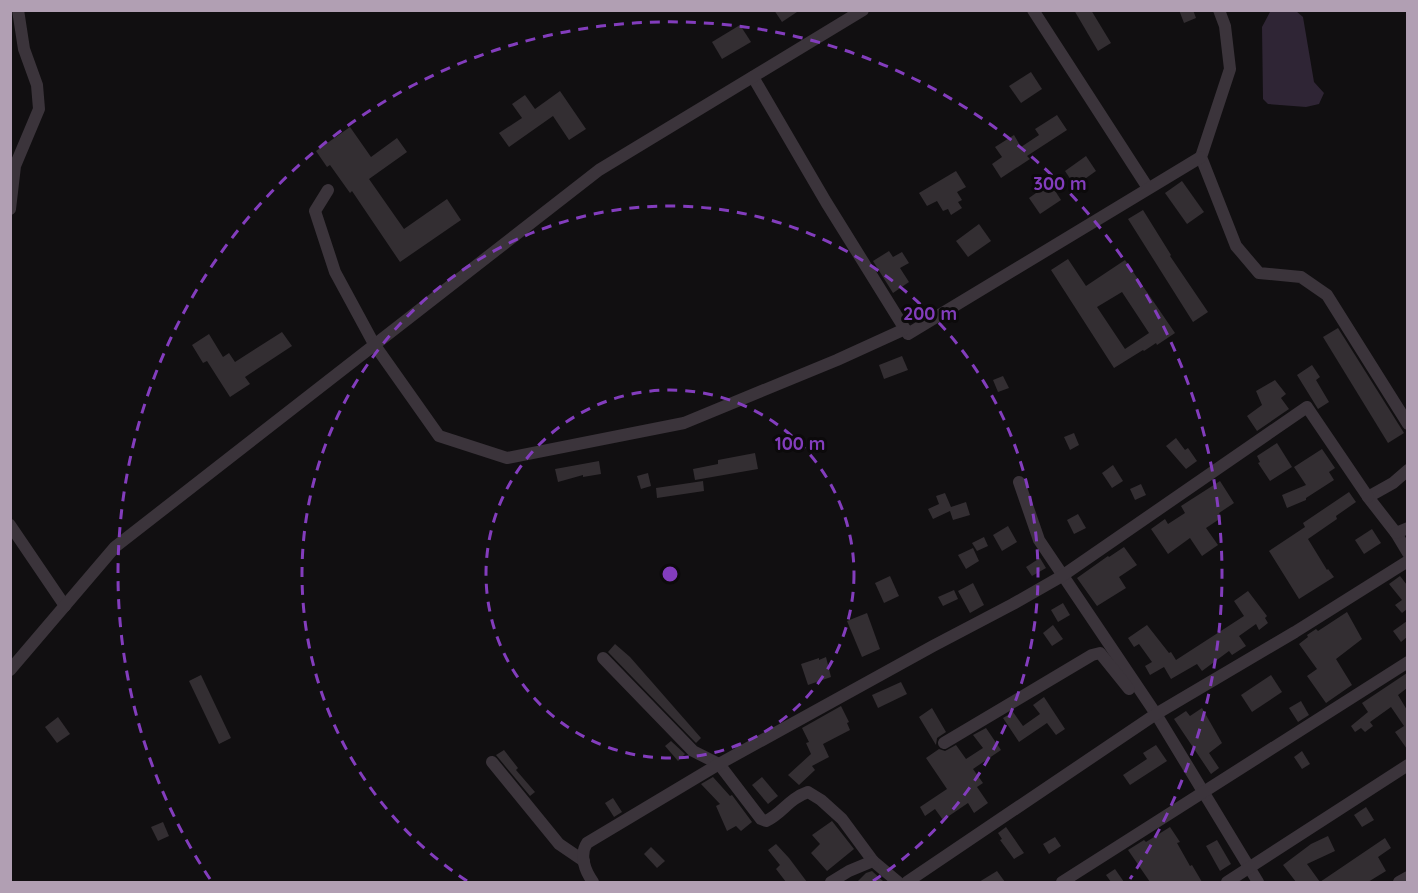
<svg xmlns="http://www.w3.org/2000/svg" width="1418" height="893" viewBox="0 0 1418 893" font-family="Quicksand,sans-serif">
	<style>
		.water { fill: #2f2535 }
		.building { fill: #332e32; fill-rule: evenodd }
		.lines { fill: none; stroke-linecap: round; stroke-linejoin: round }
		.minor { stroke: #3b343b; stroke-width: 12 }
		.ring { fill: none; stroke: #833dbd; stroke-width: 3; stroke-dasharray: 10 8 }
		.centre { fill: #833dbd; stroke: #0c0a0b; stroke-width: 3 }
		.ring-label { font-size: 18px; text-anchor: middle; font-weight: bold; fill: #833dbd; stroke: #0c0a0b; stroke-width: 6; stroke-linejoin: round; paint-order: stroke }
	</style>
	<rect width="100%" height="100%" fill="#110f11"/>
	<path class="water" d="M1273,10L1296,11L1303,17L1314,82L1324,93L1319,104L1306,107L1268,104L1263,99L1262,27L1270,12Z"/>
	<g class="building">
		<path d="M774,10H800L782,22Z"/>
		<path d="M1074,10H1091L1111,43L1098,51Z"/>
		<path d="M1179,10H1193L1196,18L1184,23Z"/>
		<path d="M740,25L751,42L722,59L712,42Z"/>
		<path d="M1031,72L1042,89L1021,103L1009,86Z"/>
		<path d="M560,91L586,129L569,140L553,116L509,147L499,133L522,118L512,104L525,95L535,109Z"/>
		<path d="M1057,115L1067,130L1027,156L1030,159L1001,178L992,164L1002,157L995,147L1014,135L1021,147L1039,135L1035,129Z"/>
		<path d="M350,127L371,157L397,138L407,152L369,179L404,229L447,199L461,220L400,262L352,191L350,193L330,165L327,167L316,151Z"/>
		<path d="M1086,156L1096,171L1075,186L1065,171Z"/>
		<path d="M956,171L966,187L957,192L962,200L958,202L962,208L951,215L948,209L943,211L937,201L927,206L919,193Z"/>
		<path d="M1182,181L1204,212L1187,224L1165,193Z"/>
		<path d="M1050,183L1061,200L1040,214L1029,198Z"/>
		<path d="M1143,210L1171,255L1170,256L1208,312L1193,322L1128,219Z"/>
		<path d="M979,224L991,241L968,257L956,241Z"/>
		<path d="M889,251L893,257L902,252L909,263L900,268L909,282L893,293L873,261Z"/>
		<path d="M1068,259L1086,286L1125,260L1175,333L1157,345L1156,343L1144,351L1143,350L1114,368L1051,270ZM1122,292L1149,333L1125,349L1097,307Z"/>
		<path d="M1338,328L1404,433L1388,443L1323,337Z"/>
		<path d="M282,332L292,346L245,377L250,384L230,397L207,361L203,363L192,345L209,334L223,357L229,353L235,362Z"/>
		<path d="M902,356L908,370L884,379L879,365Z"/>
		<path d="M1312,365L1320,377L1316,380L1329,402L1318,409L1297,375Z"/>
		<path d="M1003,376L1009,388L998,392L993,380Z"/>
		<path d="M1275,380L1286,394L1281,398L1289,409L1257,431L1247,416L1262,405L1256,391Z"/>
		<path d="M1074,433L1079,445L1070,450L1064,437Z"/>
		<path d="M1176,438L1185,450L1188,448L1197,461L1186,469L1166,446Z"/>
		<path d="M1277,443L1292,467L1270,481L1258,463L1260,462L1257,456Z"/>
		<path d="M1322,449L1335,468L1329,472L1334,480L1306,498V500L1287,508L1282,495L1306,485L1294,467Z"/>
		<path d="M755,453L758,469L695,480L693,469L718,464V460Z"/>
		<path d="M599,461L601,474L583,477V475L558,482L555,469Z"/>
		<path d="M1113,465L1123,481L1112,488L1102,473Z"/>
		<path d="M648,473L651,486L641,489L637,476Z"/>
		<path d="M703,481L704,491L657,498L656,488Z"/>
		<path d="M1220,481L1234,503L1219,513L1221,518L1206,528L1218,545L1202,556L1190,538L1168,554L1151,529L1165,519L1168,524L1185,513L1181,506Z"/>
		<path d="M1141,484L1146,495L1135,500L1130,489Z"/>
		<path d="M1349,492L1356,502L1336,516L1337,519L1308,539L1327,570L1328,569L1334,577L1299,599L1269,551L1305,527L1303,523Z"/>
		<path d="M945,493L951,507L966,502L970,515L953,520L950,511L933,519L928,509L939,504L936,496Z"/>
		<path d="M1078,514L1086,528L1074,534L1067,520Z"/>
		<path d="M1008,526L1017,542L1002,551L993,535Z"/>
		<path d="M1372,529L1381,543L1364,554L1355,540Z"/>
		<path d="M984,537L988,546L977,551L972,543Z"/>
		<path d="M1124,547L1137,565L1119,577L1126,588L1097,606L1077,578L1108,556L1109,557Z"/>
		<path d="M973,548L979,561L966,569L958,555Z"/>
		<path d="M1040,558L1046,568L1032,576L1026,567Z"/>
		<path d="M890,576L899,596L884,603L875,583Z"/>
		<path d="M1400,576L1407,585V609L1402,613L1395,605L1402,600L1389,584Z"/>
		<path d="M973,583L984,605L970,613L958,591Z"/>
		<path d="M954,590L958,599L943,606L938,597Z"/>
		<path d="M1248,591L1267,616L1265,618L1268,623L1259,630L1256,624L1239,636L1246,646L1232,655L1229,651L1202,671L1197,664L1171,679L1164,667L1150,675L1145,666L1152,662L1139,644L1134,647L1128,638L1147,625L1169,653L1171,652L1176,660L1244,616L1234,601Z"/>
		<path d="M1063,603L1070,615L1058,622L1051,610Z"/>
		<path d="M1347,612L1362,639L1336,659L1352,685L1326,703L1307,676L1317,669L1299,644L1308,637L1307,635L1316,629L1318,631Z"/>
		<path d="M867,613L880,649L862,657L847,621Z"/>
		<path d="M1407,621V637L1401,642L1393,631Z"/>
		<path d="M1053,625L1063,639L1052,646L1043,633Z"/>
		<path d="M615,644L630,657L701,738L696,743L608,652Z"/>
		<path d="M826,657L831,677L808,685L801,664L819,658V660Z"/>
		<path d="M1407,673V688L1398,695L1407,710V749L1395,732L1404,726L1391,707L1370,722L1373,726L1365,732L1361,728L1355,732L1351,726L1368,712L1362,703Z"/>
		<path d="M201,675L231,738L219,744L189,681Z"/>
		<path d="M1271,675L1282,692L1252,712L1241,695Z"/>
		<path d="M901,682L907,694L878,708L872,695Z"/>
		<path d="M1044,697L1065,729L1056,735L1047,723L1019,742L1003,718L1013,712L1023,726L1040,714L1033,705Z"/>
		<path d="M1301,701L1309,715L1298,722L1289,708Z"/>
		<path d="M841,706L849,722L847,723L850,730L823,744L829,757L812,766L815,770L799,785L788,775L811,754L806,743L809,742L802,728Z"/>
		<path d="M932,708L946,732L937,738L936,745L919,717Z"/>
		<path d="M1202,708L1222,743L1209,753L1219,768L1211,774L1174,719L1186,711L1190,716Z"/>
		<path d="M58,717L70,734L57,743L45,727Z"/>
		<path d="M986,728L1001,750L973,769L983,783L977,787L988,803L974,813L968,803L943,820L935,809L925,816L920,807L947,789L926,758L939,749L945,751L956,745L966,759L983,748L973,735Z"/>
		<path d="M671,741L685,754L678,761L665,746Z"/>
		<path d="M1156,745L1167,761L1130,785L1123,775L1147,759L1143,753Z"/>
		<path d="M504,750L518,768L516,770L535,792L530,796L496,755Z"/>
		<path d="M1302,751L1310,764L1302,769L1294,757Z"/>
		<path d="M713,777L730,796L732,795L752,822L741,831L736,826L727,831L716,806L720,804L701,784Z"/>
		<path d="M762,777L778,796L768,804L752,785Z"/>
		<path d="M613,798L622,812L614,817L605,803Z"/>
		<path d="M1366,807L1374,820L1362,827L1354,815Z"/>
		<path d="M832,821L854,849L827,871L811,853L820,844L812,835Z"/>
		<path d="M163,822L169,836L158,841L151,827Z"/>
		<path d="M1006,827L1024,853L1014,859L1000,840L1002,839L998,833Z"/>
		<path d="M1170,827L1180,842L1177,843L1190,866L1192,865L1202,882H1150L1128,850L1144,840L1146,842Z"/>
		<path d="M1328,836L1335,851L1307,864L1320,882L1385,838L1391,848L1378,857L1386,871L1368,882H1296L1283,865L1311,844Z"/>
		<path d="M1055,837L1061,846L1049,854L1043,844Z"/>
		<path d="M1217,840L1231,864L1220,871L1206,846Z"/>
		<path d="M776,844L789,858L807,882H786L776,869L780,865L768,850Z"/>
		<path d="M651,847L665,861L657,868L644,854Z"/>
		<path d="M1115,869L1124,882H1111L1106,875Z"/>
		<path d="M872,871L884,882H857L866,873Z"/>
		<path d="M997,871L1005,882H979Z"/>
	</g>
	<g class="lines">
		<g class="minor">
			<path d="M1033,10L1148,188"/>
			<path d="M1219,10L1225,26L1230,69L1201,157L1236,246L1259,273L1301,277L1327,295L1408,424"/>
			<path d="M753,77L826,202L908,334L1201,157"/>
			<path d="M328,190L315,211L335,272L374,344L439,436L507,458L684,423L837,360L905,329"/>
			<path d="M10,209L15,166L39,109L37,85L24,49L18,10"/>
			<path d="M1408,470L1393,483L1368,497L1396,533L1408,553"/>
			<path d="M1019,482L1039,540L1156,714L1258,882"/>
			<path d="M10,525L65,606"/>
			<path d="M1396,533L1408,528"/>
			<path d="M603,658L693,751L719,764L761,819L766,821C783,813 788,799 808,792L821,800L842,819L873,861L898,882"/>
			<path d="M10,670L115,547L599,170L863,10"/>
			<path d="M944,743L1092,655L1100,653L1129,689"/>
			<path d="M492,762L559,844L584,861"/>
			<path d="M593,882C585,871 579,855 587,843L719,764L933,646L1013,604L1062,576L1307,407L1368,497"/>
			<path d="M831,882L849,871L873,861"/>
			<path d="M907,882L1156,714L1295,632L1408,561"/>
			<path d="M1062,882L1408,662"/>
			<path d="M1227,882L1408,765"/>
			<path d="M1399,882L1408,877"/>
		</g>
	</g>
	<g class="ring">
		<circle cx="670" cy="574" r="184"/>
		<path d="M467 881A368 368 0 1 1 873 881"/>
		<path d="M210 879A552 552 0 1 1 1130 879"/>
	</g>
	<circle cx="670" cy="574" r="9" class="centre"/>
	<g class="ring-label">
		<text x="1060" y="190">300 m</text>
		<text x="930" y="320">200 m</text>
		<text x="800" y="450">100 m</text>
	</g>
	<rect width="1418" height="893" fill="none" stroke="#b19fb3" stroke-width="24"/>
</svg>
